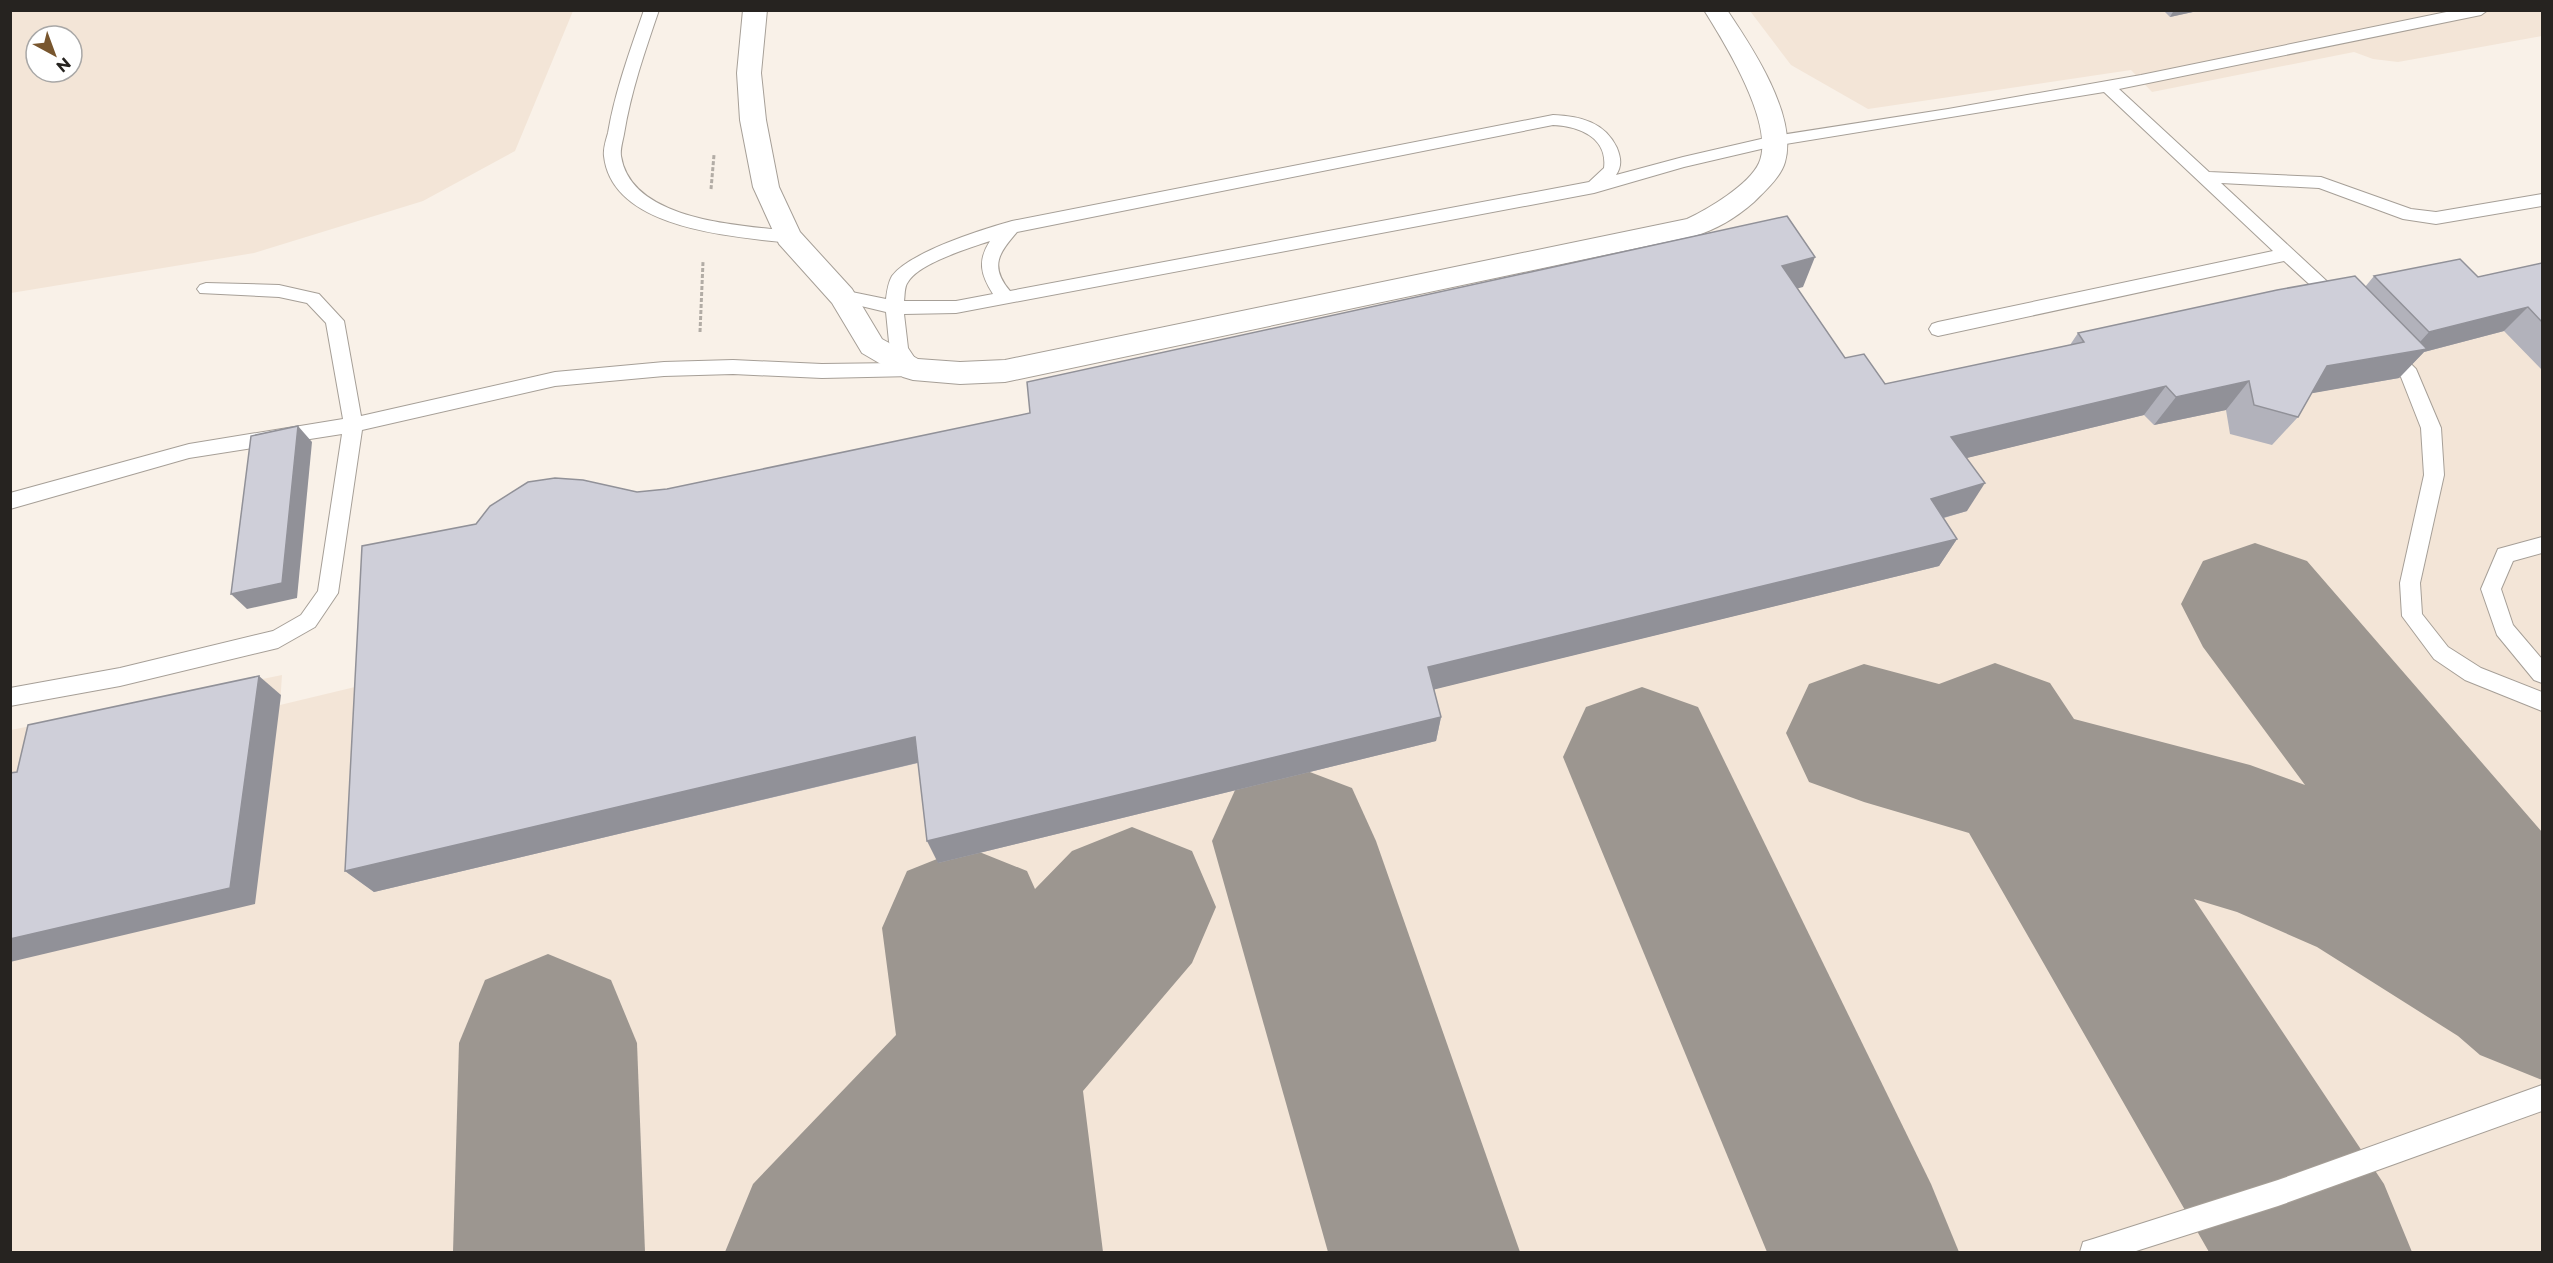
<svg xmlns="http://www.w3.org/2000/svg" width="2553" height="1263" viewBox="0 0 2553 1263" font-family="Montserrat,sans-serif">
	<style>
		.built { fill: #f3e5d7; fill-rule: evenodd }
		.lines { fill: none; stroke-linecap: round; stroke-linejoin: round }
		.taxiway { fill: #9c9690; fill-rule: evenodd }
		.service-casing { stroke: #a69f97; stroke-width: 2 }
		.minor-casing { stroke: #a69f97; stroke-width: 2 }
		.path { stroke: #b2aca5; stroke-width: 3; stroke-dasharray: 4 2; stroke-linecap: butt }
		.service { fill: #fff; fill-rule: evenodd }
		.minor { fill: #fff; fill-rule: evenodd }
		.wall { fill: #b2b2bb }
		.shaded-wall { fill: #919198 }
		.building { fill: #cfcfd9; stroke: #919198; stroke-width: 1.5 }
	</style>
	<rect width="100%" height="100%" fill="#f9f1e8"/>
	<g class="built">
		<path d="M11,10H573V11L515,151L423,201L254,253L11,293ZM36,36H72V72H36Z"/>
		<path d="M2542,10V36L2398,62L2373,59L2354,52L2152,92L2131,70L1868,109L1791,65L1750,11Z"/>
		<path d="M2542,282V1252H11V730L282,675L280,705L380,681L574,506L1771,296L1871,412Z"/>
	</g>
	<g class="lines">
		<g class="taxiway">
			<path d="M2255,543L2307,561L2542,832V1080L2480,1055L2458,1036L2317,947L2237,912L2194,899L2384,1184L2412,1252H2209L1969,833L1864,802L1809,782L1786,733L1809,684L1864,664L1939,684L1995,663L2050,683L2074,719L2250,765L2305,785L2203,647L2181,604L2203,561Z"/>
			<path d="M1642,687L1698,707L1931,1184L1959,1252H1767L1563,757L1586,707Z"/>
			<path d="M1294,766L1352,788L1376,841L1520,1252H1328L1212,841L1236,788Z"/>
			<path d="M1132,827L1192,851L1216,907L1192,963L1083,1091L1103,1252H725L753,1184L896,1035L882,928L907,871L967,847L1027,871L1035,889L1072,851Z"/>
			<path d="M548,954L611,980L637,1043L645,1252H453L459,1043L485,980Z"/>
		</g>
		<g class="service-casing">
			<g id="service">
				<path d="M644,10H659C645,51 631,91 624,134C623,140 620,149 621,156C631,221 739,225 789,231L795,233L798,237L795,241L789,243C733,236 612,230 604,156C603,149 606,140 608,133C615,91 630,51 644,10Z"/>
				<path d="M2456,10H2488L2481,15L2119,89L2209,172L2321,177L2411,209L2436,212L2542,194V206L2436,224L2403,219L2319,188L2221,183L2345,298L2348,302L2345,306L2339,308L2333,306L2284,261L1938,336L1932,334L1929,329L1932,324L1938,322L2273,251L2104,92L1774,146L1684,167L1594,193L956,313L904,314L908,348L922,369L920,374L913,376L822,378L733,374L664,376L555,386L362,430L338,593L315,627L278,648L120,686L10,706V688L120,668L273,631L301,615L318,591L342,434L189,458L10,509V493L189,444L343,419L326,323L307,303L279,297L200,293L197,289L200,285L206,283L279,285L319,294L344,321L361,416L555,372L664,362L733,360L822,364L897,363L889,342L886,312L836,300L833,296L836,292L842,290L886,299C887,291 888,283 892,276C910,252 983,229 1012,221L1553,115C1580,116 1605,122 1617,148C1621,158 1622,166 1616,175L1683,157L1774,136L1948,109L2141,75ZM1553,125C1578,126 1608,137 1604,168L1589,182L1010,291C989,266 999,253 1017,232ZM990,241C977,261 981,275 993,294L956,301H904C905,295 904,287 908,282C919,263 970,248 990,241Z"/>
				<path d="M2386,343L2392,345L2416,369L2441,428L2444,475L2420,583L2422,614L2448,647L2481,668L2542,692V711L2465,680L2434,659L2402,616L2400,583L2424,475L2421,428L2401,377L2377,350L2380,345Z"/>
				<path d="M2542,537V553L2513,561L2501,589L2513,625L2542,659V683L2534,680L2497,635L2481,589L2498,549Z"/>
				<path d="M2542,1085V1111L2278,1206L2133,1252H2080L2083,1242L2093,1239L2278,1180Z"/>
			</g>
		</g>
		<g class="minor-casing">
			<path id="minor" d="M743,10H767L761,73L766,120L779,187L800,232L852,289L882,339L918,359L960,362L1005,360L1687,219C1708,209 1749,185 1759,163C1776,125 1724,42 1704,10H1727C1752,47 1798,116 1785,162C1781,177 1764,192 1754,202C1737,217 1716,230 1694,236L1005,382L960,384L913,380L903,377L862,353L832,303L779,244L753,187L740,120L737,73Z"/>
		</g>
		<g class="path">
			<path d="M711,189L714,155"/>
			<path d="M700,332L703,262"/>
		</g>
		<use href="#service" class="service"/>
		<use href="#minor" class="minor"/>
	</g>
	<g class="wall">
		<path d="M2163,10H2202L2170,17Z"/>
		<path d="M2542,263V370L2504,331L2424,352L2399,378L2311,393L2298,417L2272,445L2230,434L2226,410L2154,425L2144,415L1966,458L1967,511L1944,518L1957,539L1939,566L1434,689L1441,717L1436,741L938,863L918,763L374,892L345,871L476,524L637,492L667,489L1803,287L1797,288L1845,358L1885,384L2070,345L2078,333L2365,287L2374,276L2478,277Z"/>
	</g>
	<g class="shaded-wall">
		<path d="M2174,10H2202L2170,17Z"/>
		<path d="M1815,257L1803,287L1770,296L1782,266Z"/>
		<path d="M2528,307L2504,331L2424,352L2399,378L2302,395L2327,366L2411,352L2429,332Z"/>
		<path d="M2249,381L2226,410L2154,425L2176,397Z"/>
		<path d="M2166,386L2144,415L1934,466L1951,437Z"/>
		<path d="M298,426L312,442L297,598L247,609L231,594Z"/>
		<path d="M1985,483L1967,511L1914,526L1931,499Z"/>
		<path d="M1957,539L1939,566L1424,692L1428,667Z"/>
		<path d="M259,676L281,695L255,904L10,962V939Z"/>
		<path d="M1441,717L1436,741L938,863L927,841Z"/>
		<path d="M915,737L925,761L374,892L345,871Z"/>
	</g>
	<g class="building">
		<path d="M1787,216L1815,257L1782,266L1845,358L1864,354L1885,384L2084,342L2078,333L2277,290L2355,276L2427,349L2327,366L2298,417L2254,405L2249,381L2176,397L2166,386L1951,437L1985,483L1931,499L1957,539L1428,667L1441,717L927,841L915,737L345,871L362,546L476,524L490,506L528,482L555,478L583,480L637,492L667,489L1030,413L1027,382Z"/>
		<path d="M2460,259L2478,277L2542,263V322L2528,307L2429,332L2374,276Z"/>
		<path d="M298,426L282,583L231,594L251,436Z"/>
		<path d="M259,676L230,888L10,939V773L17,772L28,725Z"/>
	</g>
	<rect width="2553" height="1263" fill="none" stroke="#262320" stroke-width="24"/>
	<g transform="translate(54 54) rotate(139)"><circle r="28" fill="#ffffff" stroke="#a8a7a6" stroke-width="1.5"/>
	<path d="M0-4.5L10 22L0 15L-10 22Z" fill="#78562e"/>
	<text y="-9" font-size="16" font-weight="bold" text-anchor="middle" fill="#262320">N</text>
	</g>
</svg>
